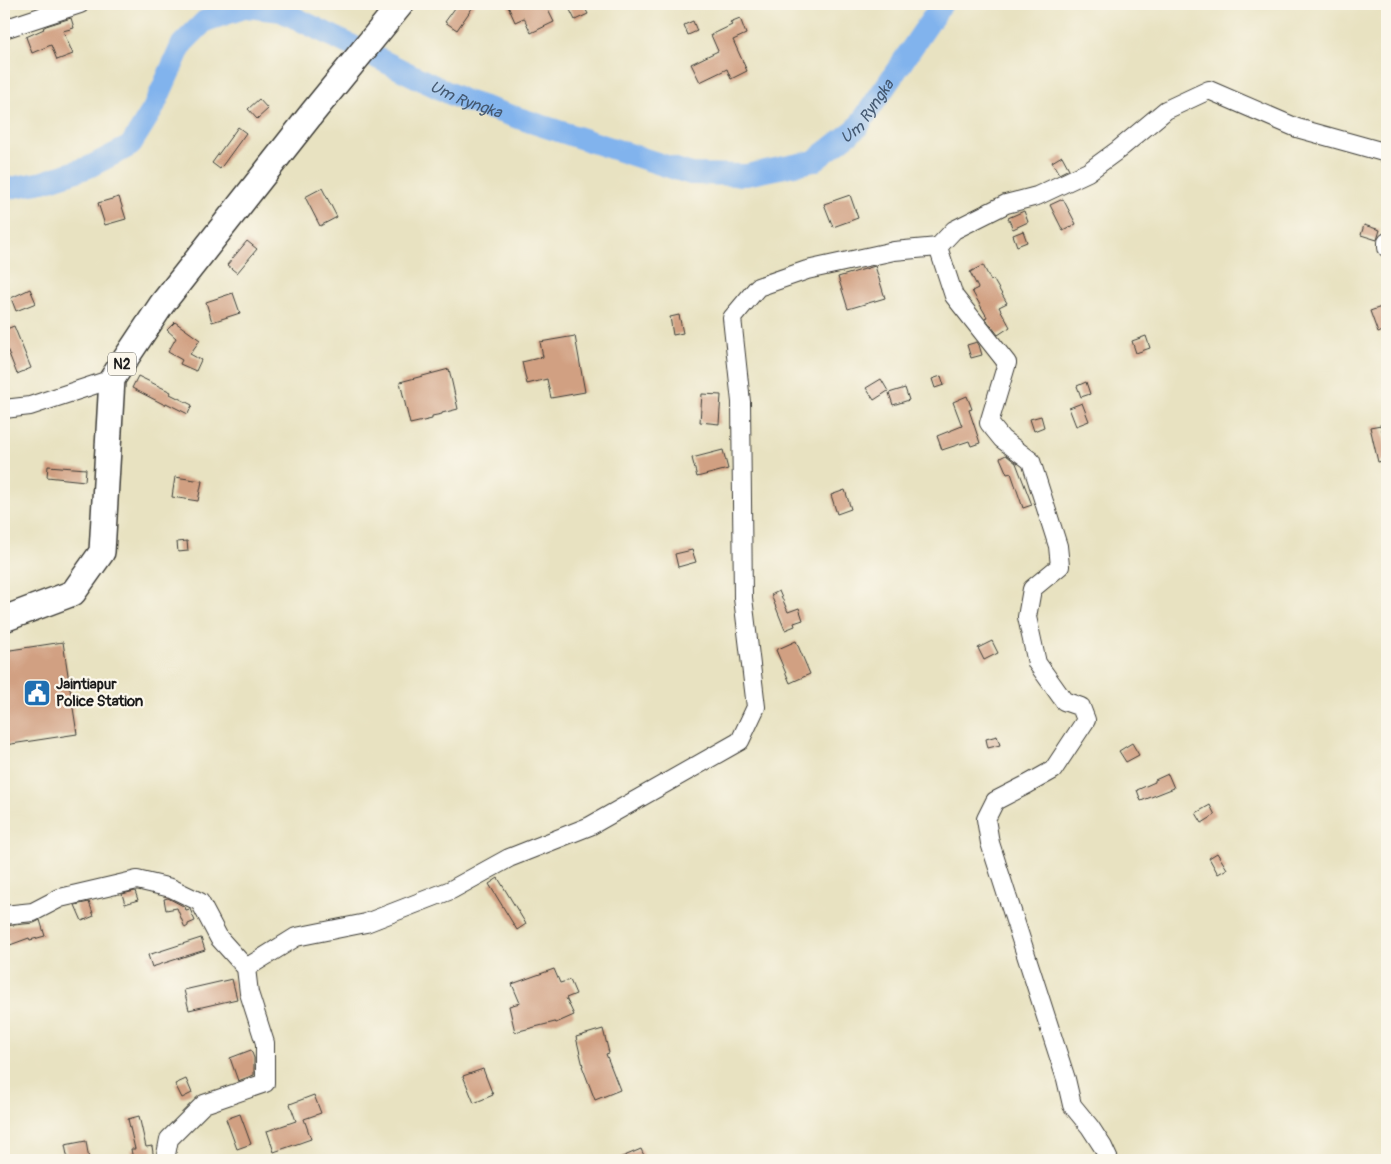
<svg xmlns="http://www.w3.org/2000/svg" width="1391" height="1164" viewBox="0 0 1391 1164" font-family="Pangolin,sans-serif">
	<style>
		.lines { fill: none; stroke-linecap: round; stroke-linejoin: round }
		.river { stroke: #81b3ed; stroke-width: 22 }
		.building { fill: #d1a082 }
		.minor-casing { stroke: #3b3a35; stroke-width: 20 }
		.highway-casing { stroke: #3b3a35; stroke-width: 28 }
		.minor { stroke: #fff; stroke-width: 18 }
		.highway { stroke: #fff; stroke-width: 25 }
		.labels { text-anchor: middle; stroke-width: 4.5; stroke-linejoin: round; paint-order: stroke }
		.shield { fill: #fbf7ec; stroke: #5f5e5a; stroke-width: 1 }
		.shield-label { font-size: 14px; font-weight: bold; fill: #1c1c1c }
		.poi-label { font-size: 15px; font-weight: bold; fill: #1c1c1c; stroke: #fbf7ec; text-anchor: start }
		.water-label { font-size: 16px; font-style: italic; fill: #445870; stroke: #fbf7ec }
	</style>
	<rect width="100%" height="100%" fill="#fbf7ec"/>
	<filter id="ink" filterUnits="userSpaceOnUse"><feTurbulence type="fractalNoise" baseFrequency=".02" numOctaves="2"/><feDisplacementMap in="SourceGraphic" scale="10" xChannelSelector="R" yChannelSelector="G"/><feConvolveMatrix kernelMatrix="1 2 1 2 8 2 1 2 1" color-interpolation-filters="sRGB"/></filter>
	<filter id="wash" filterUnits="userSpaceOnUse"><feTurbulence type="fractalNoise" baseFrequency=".0096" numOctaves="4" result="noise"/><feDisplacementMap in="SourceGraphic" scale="20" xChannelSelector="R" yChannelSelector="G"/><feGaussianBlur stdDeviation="1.12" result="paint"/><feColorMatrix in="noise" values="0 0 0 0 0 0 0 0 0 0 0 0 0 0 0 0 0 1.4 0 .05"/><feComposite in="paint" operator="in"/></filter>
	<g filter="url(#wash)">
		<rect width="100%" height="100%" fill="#e8e2c1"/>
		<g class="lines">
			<path class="river" id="s1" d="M4,189L43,182L89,167L130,146L153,109L182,44L205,21L247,7L281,11L463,100L691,174L746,175L814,161L857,128L942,4"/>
		</g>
		<g id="blocks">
			<g class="building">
				<path d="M458,4H475L457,30L445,22Z"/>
				<path d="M507,4H545L554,22L531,33L524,18L515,22Z"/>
				<path d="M567,4H583L588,14L575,20Z"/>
				<path d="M71,18L74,28L63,31L73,54L57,60L51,45L32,53L26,37L44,29L43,28L46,26Z"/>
				<path d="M740,18L746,34L733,40L747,71L731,79L727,69L700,82L691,64L718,51L711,35L732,25L730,22Z"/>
				<path d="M693,21L697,31L688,35L684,25Z"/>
				<path d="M259,99L268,109L257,119L248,109Z"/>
				<path d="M238,127L246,133L220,169L212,163Z"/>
				<path d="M1062,156L1069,169L1059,174L1052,162Z"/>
				<path d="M322,188L337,217L320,226L305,197Z"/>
				<path d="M850,195L858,218L833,227L824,204Z"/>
				<path d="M119,197L126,219L105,225L98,203Z"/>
				<path d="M1063,199L1076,224L1063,231L1050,205Z"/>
				<path d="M1024,211L1028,222L1013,229L1008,218Z"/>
				<path d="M1364,225L1380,230L1377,240L1361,235Z"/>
				<path d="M1023,231L1027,242L1017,246L1013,235Z"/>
				<path d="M247,241L257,249L237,273L227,265Z"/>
				<path d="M983,265L991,281L993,279L1007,303L999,307L1010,327L998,335L985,318L987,317L972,291L978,288L970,272Z"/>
				<path d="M875,266L885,298L848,309L838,277Z"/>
				<path d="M30,289L36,303L16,311L11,298Z"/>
				<path d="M233,293L240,313L212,322L206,302Z"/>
				<path d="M1387,305V329L1378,333L1370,311Z"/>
				<path d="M679,315L683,333L673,335L670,317Z"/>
				<path d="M175,322L200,340L190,354L201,360L196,371L180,364L182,360L168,352L176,338L167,330Z"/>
				<path d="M14,326L31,368L17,374L4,341V330Z"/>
				<path d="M575,336L585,392L551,398L547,379L527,384L522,362L543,357L540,342Z"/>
				<path d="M1146,336L1150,348L1136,353L1132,341Z"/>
				<path d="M977,342L979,345L982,355L971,358L967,345Z"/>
				<path d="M449,369L458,409L442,413V414L432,416V419L410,424L400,382Z"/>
				<path d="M138,376L171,392L170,394L192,405L188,414L166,403L165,405L132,388Z"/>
				<path d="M941,376L944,385L935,388L932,379Z"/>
				<path d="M881,379L888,391L874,400L866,388Z"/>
				<path d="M1086,382L1090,394L1081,397L1077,386Z"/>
				<path d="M905,388L909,400L893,405L889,393Z"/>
				<path d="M702,394L721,395L719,424L700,422Z"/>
				<path d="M967,396L972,409L969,410L980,443L971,446L969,441L942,450L937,436L962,426L953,402Z"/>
				<path d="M1082,403L1089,421L1076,426L1069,408Z"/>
				<path d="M1041,416L1044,427L1034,431L1030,419Z"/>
				<path d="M1381,425L1387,454V460L1378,462L1370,427Z"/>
				<path d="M723,450L728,469L697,477L692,458Z"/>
				<path d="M1006,455L1016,463L1032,505L1023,508L1011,473L1007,474L1000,458Z"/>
				<path d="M48,466L86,469L85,481L47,477Z"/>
				<path d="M175,477L202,481L198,501L172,497Z"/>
				<path d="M845,490L851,509L837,514L831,495Z"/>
				<path d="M187,541L188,551L178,552L177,542Z"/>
				<path d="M692,550L696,562L678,567L675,554Z"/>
				<path d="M779,591L788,612L799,608L803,620L794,623L795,626L785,630L771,595Z"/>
				<path d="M796,641L810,674L790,683L776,650Z"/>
				<path d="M992,641L998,653L984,660L978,648Z"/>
				<path d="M63,642L77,734L5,745L4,737V651Z"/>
				<path d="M997,736L1000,745L988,748L986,739Z"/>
				<path d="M1132,743L1139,755L1126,762L1119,751Z"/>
				<path d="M1168,774L1174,788L1141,801L1137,790L1155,782V780Z"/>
				<path d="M1210,805L1215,815L1202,823L1196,813Z"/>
				<path d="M1217,853L1227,869L1218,874L1209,858Z"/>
				<path d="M498,878L526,924L517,930L489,884Z"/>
				<path d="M135,891L138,900L125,904L122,894Z"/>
				<path d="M168,898L185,907L186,910L190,909L195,921L188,924V926L185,928L177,908L166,910L164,899Z"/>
				<path d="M89,902L94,916L82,921L75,905Z"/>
				<path d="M40,920L45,936L30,940L29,938L10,945L4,926L34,923Z"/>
				<path d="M201,938L205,950L152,967L148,955Z"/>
				<path d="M554,969L560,983L570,980L576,994L566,998L574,1015L556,1023L555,1022L515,1032L509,1006L520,1003L512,984Z"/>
				<path d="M232,979L237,999L189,1010L184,990Z"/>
				<path d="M603,1029L609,1053L606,1054L620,1090L595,1100L582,1066H583L576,1037Z"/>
				<path d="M251,1050L254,1058V1075L238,1081L230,1058Z"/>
				<path d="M483,1069L493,1095L474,1103L463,1076Z"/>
				<path d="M186,1079L192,1093L182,1098L175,1084Z"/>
				<path d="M314,1095L321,1113L304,1119L311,1139L274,1152L267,1131L296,1121L290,1104Z"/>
				<path d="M240,1114L251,1144L237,1149L226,1119Z"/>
				<path d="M139,1116L146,1147L152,1146L154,1160H133L131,1149H135L128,1119Z"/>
				<path d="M86,1141L89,1160H68L65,1145Z"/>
				<path d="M641,1149L646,1160H615Z"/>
			</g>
		</g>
	</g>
	<g filter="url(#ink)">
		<use href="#blocks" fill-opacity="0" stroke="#3b3a35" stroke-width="1"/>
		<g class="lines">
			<g class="minor-casing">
				<g id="minor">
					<path d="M4,29L80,4"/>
					<path d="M1387,242V248"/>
					<path d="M4,409L30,406L112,379"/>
					<path d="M4,915L33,912L60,898L137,880L171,888L200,902L219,938L246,968L249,993L265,1043V1083L204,1104L169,1139L165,1160"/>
					<path d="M246,968L296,937L366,923L451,890L509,858L590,826L740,741L756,707L743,598L741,402L732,318L758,287L807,270L894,251L938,247"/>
					<path d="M1109,1160L1103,1147L1090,1127L1072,1105L1066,1079L990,843L986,819L995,801L1028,784L1053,770L1086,720L1081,707L1064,701L1037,663L1027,617L1032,589L1060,566L1058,546L1031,461L1002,439L989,423L1007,363L954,296L938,247L954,230L1006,204L1037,196L1088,172L1118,150L1166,110L1209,90L1297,128L1387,153"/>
				</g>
			</g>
			<g class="highway-casing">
				<path id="highway" d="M4,619L73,593L102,552L112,379L162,304L313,112L401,4"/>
			</g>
			<use href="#minor" class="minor"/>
			<use href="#highway" class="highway"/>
		</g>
	</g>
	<defs>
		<g id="civic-square" transform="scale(1.4375)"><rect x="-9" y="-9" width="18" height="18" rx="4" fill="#1f6fb2" stroke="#fbf7ec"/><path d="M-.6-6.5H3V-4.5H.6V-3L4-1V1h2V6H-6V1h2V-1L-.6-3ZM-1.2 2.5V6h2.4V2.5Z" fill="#fff"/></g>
	</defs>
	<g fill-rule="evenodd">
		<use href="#civic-square" x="37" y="693"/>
	</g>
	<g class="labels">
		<rect class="shield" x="108" y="352.5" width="28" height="23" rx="4"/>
		<g class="shield-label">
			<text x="122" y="369">N2</text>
		</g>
		<g class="poi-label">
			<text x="56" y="689">Jaintiapur<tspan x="56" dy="17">Police Station</tspan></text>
		</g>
		<g class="water-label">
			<text dy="6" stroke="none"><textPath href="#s1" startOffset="565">Um Ryngka</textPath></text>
			<text dy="6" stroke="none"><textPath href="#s1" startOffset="1000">Um Ryngka</textPath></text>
		</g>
	</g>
	<rect width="1391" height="1164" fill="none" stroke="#fbf7ec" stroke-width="20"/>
</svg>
